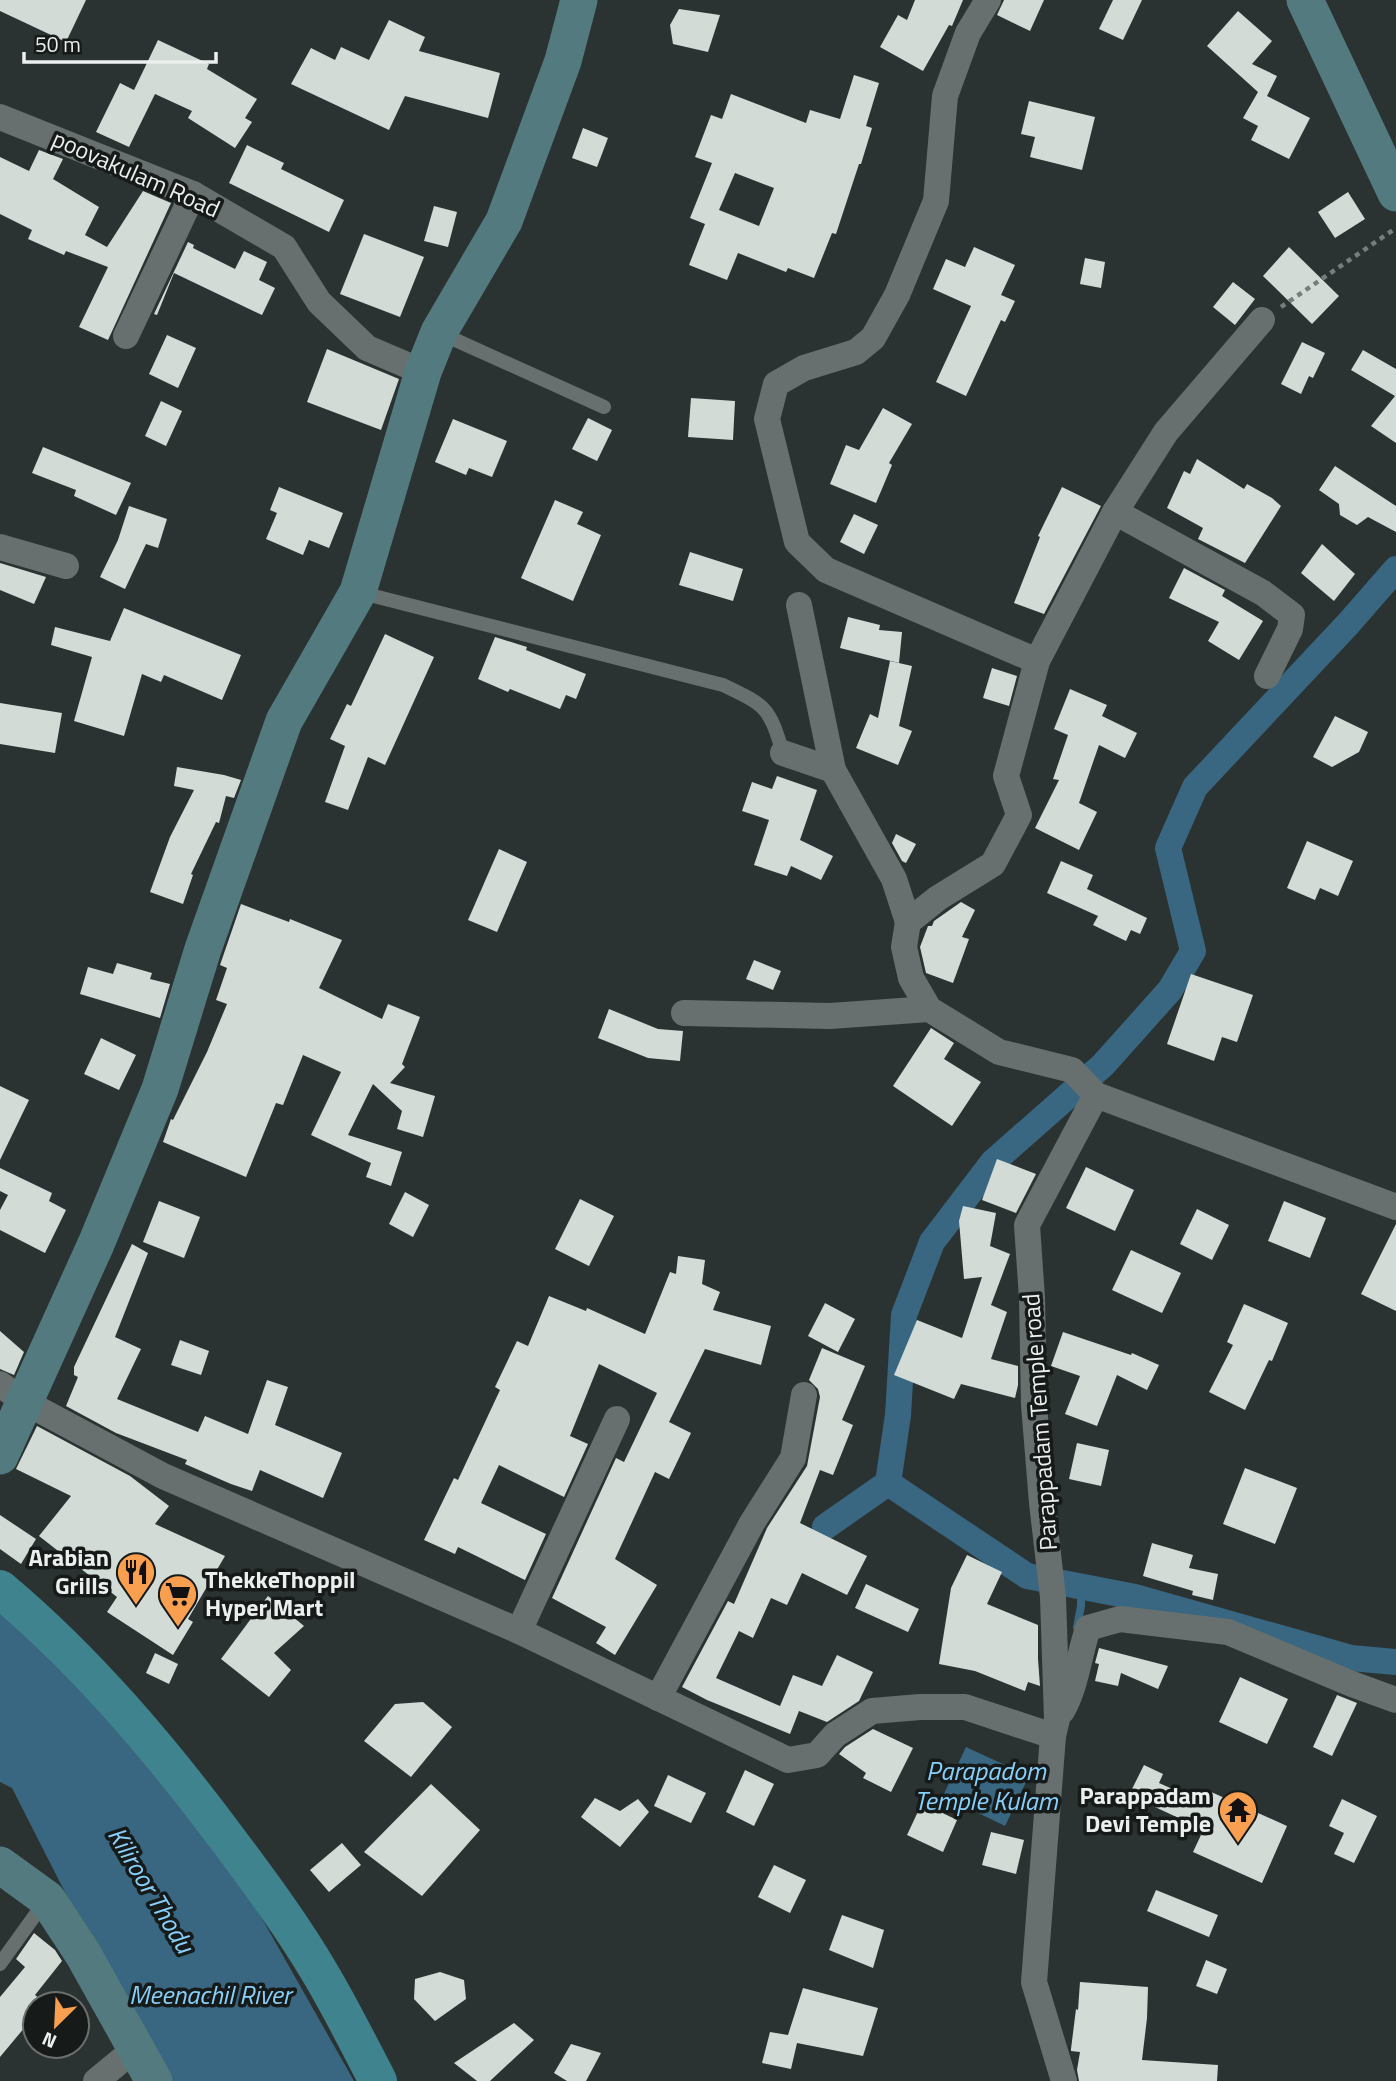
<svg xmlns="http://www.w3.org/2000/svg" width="1396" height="2081" viewBox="0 0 1396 2081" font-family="'Titillium Web',sans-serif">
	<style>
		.water { fill: #396680 }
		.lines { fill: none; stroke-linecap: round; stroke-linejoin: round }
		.stream { stroke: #396680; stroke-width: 8 }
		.canal { stroke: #396680; stroke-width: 26 }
		.building { fill: #d2dbd6; fill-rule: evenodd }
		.path { stroke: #767d7c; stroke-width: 4.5; stroke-dasharray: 5 5; stroke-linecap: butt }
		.lane { stroke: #67706f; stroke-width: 14 }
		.street { stroke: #67706f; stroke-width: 26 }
		.secondary { stroke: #537a7e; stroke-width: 37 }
		.primary { stroke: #3e838d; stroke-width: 38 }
		.labels { text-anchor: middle; stroke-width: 7; stroke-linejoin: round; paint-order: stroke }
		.street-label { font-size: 24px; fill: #ebf0ef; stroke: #161a19 }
		.poi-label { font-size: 24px; font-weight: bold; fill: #ebf0ef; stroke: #161a19; text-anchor: end }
		.water-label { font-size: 26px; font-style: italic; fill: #87d0fb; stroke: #161a19 }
	</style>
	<rect width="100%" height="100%" fill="#2b3332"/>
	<g class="water">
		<path d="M0,1604L132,1738L235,1871L354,2081H161L12,1788L0,1782Z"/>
		<path d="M966,1747L1029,1776L1005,1826L943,1796Z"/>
	</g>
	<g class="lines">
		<path class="stream" d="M1077,1627L1081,1606V1587"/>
		<g class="canal">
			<path d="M888,1483L1027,1576L1135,1597L1351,1658L1396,1662"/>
			<path d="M825,1527L888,1483L898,1415L904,1315L932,1242L993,1162L1103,1065L1170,990L1193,951L1168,848L1195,787L1348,624L1396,569"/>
		</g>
	</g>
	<g class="building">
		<path d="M0,0H86L66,42L0,11Z"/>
		<path d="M915,0H963L952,26L949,25L923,71L880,47L898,15L907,20Z"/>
		<path d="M1004,0H1044L1030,31L997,15Z"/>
		<path d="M1113,0H1142L1123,40L1099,29Z"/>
		<path d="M679,9L720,15L708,52L673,44L670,25Z"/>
		<path d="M1238,11L1272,41L1252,64L1277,76L1267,96L1310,118L1289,159L1251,140L1258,126L1243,118L1258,92L1207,46Z"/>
		<path d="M389,20L425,37L419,51L500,73L488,118L405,96L389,130L291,84L311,48L335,60L341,47L369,60Z"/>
		<path d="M158,40L209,64L207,69L257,99L245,118L252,122L235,148L188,118L192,111L155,94L129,147L96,132L120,83L134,90Z"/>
		<path d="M854,75L879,83L866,126L872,128L861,164H859L836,234L832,233L814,278L788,268L786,272L738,253L727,280L689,265L705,224L690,218L712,163L695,157L711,115L722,119L731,94L806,123L810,110L840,119ZM735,173L774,188L759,226L719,210Z"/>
		<path d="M1029,101L1095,117L1082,170L1030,157L1035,137L1021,134Z"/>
		<path d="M583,128L608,138L597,167L572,158Z"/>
		<path d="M247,145L284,163L281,169L344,200L329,232L229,183Z"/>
		<path d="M39,150L63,159L53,179L99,207L85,235L107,247L143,191L171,203L108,340L79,327L108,267L66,251L64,255L28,239L32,230L0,214V157L29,171Z"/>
		<path d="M1348,192L1365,219L1335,238L1318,212Z"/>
		<path d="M434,206L457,212L448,247L424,241Z"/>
		<path d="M364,234L424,257L400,317L340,294Z"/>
		<path d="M188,242L194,245L193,248L235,269L244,251L267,262L259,280L275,288L262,315L174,273L157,315L154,314Z"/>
		<path d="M974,247L1015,265L1001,295L1015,301L1005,322L1001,320L966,396L936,382L971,306L933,289L946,259L965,267Z"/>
		<path d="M1289,247L1339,296L1312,324L1263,276Z"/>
		<path d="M1085,258L1105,262L1101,288L1080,284Z"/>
		<path d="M1233,282L1255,299L1235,325L1213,307Z"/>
		<path d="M167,335L196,348L178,388L149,374Z"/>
		<path d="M1302,342L1325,353L1313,378L1309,376L1301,394L1281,384Z"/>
		<path d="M327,349L399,379L381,430L307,402Z"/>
		<path d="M1363,350L1396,369V443L1371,426L1395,396L1351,370Z"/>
		<path d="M691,398L735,401L733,440L688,437Z"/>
		<path d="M161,401L182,411L166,446L145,436Z"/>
		<path d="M883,408L912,424L889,463L892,465L876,503L830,484L846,445L859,450Z"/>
		<path d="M588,418L612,430L597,461L572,449Z"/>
		<path d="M453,419L507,441L492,477L469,468L466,475L435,462Z"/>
		<path d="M43,447L131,483L116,515L74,496L76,490L32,473Z"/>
		<path d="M1197,459L1244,489L1247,484L1272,498L1281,506L1245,563L1198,539L1203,528L1167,508L1184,471L1190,474Z"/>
		<path d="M1335,466L1396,506V532L1368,517L1357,525L1340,515L1339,504L1319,490Z"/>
		<path d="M279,487L343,513L329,548L309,540L303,555L266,539L277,513L270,510Z"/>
		<path d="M1062,487L1101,506L1044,614L1014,603L1040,537L1038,536Z"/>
		<path d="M555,500L583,512L577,524L601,535L573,601L521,578Z"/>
		<path d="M129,506L167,519L158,548L146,544L125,589L100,577L118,540Z"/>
		<path d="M854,514L878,525L864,554L840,542Z"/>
		<path d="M1322,544L1355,574L1334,601L1301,573Z"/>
		<path d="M690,552L743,569L733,601L679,585Z"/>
		<path d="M0,563L46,577L34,604L0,590Z"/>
		<path d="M1184,568L1225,590L1222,596L1263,621L1239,660L1208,641L1219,622L1169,598Z"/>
		<path d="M124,608L241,655L222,700L164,675L161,682L142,674L124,736L74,721L92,657L51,645L55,627L110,641Z"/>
		<path d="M848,617L880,625L879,630L902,632L899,663L840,648Z"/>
		<path d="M385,634L434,657L385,765L368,757L348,810L325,802L345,746L330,739L347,704L351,706Z"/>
		<path d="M495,637L527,647L526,650L586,674L576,699L566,695L560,709L510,689L508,692L478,679Z"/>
		<path d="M890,661L912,666L899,726L912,731L898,765L856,748L870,714L878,718Z"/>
		<path d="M992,668L1017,676L1009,706L983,698Z"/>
		<path d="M1070,689L1107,705L1102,716L1137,733L1125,758L1099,745L1079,803L1097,812L1079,850L1035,828L1059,780L1053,779L1068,735L1054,729Z"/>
		<path d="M0,703L62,713L55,753L0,744Z"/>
		<path d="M1335,716L1368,732L1359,752L1332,767L1313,757Z"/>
		<path d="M177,767L224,775L241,780L234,798L226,796L219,823L216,822L191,874L193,875L183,904L150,892L170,837L194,790L174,786Z"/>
		<path d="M777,776L817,790L800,840L833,856L821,880L791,866L787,876L754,865L769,820L742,811L752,782L772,789Z"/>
		<path d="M896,834L916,844L906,863L902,861L892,843Z"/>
		<path d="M1307,841L1353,861L1338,896L1320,888L1315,900L1287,888Z"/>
		<path d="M499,849L527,862L497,932L468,920Z"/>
		<path d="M1061,861L1093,875L1087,889L1147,918L1140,934L1131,930L1126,941L1093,925L1098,916L1047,893Z"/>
		<path d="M961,902L975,910L962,937L969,939L953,983L926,973L920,947L928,926H932L934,921Z"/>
		<path d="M241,904L289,922L290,919L342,940L319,988L382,1019L388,1004L420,1017L402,1064L405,1067L390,1083L435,1096L423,1137L397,1129L402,1111L373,1084L348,1135L402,1152L391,1186L366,1177L371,1163L311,1135L341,1072L303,1055L283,1105L276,1103L246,1177L163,1142L171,1119L173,1120L207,1052L227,1004L216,1000L227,968L220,965Z"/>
		<path d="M754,960L781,971L773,990L746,979Z"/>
		<path d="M117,963L152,973L150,979L170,984L160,1018L80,994L88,967L113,974Z"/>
		<path d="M1191,974L1253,995L1237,1042L1222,1037L1214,1061L1167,1044Z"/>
		<path d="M609,1009L658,1029L683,1031L680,1061L648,1058L598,1038Z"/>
		<path d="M931,1028L954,1043L944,1059L981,1082L952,1126L893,1086Z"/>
		<path d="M101,1038L136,1055L119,1090L84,1074Z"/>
		<path d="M0,1086L29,1100L0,1160Z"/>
		<path d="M997,1159L1036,1174L1016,1213L982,1200Z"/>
		<path d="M1086,1167L1134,1190L1115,1231L1066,1208Z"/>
		<path d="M0,1168L52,1193L49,1201L66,1210L45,1253L0,1230V1210L8,1195L0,1191Z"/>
		<path d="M405,1192L429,1205L413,1237L389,1224Z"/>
		<path d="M580,1199L614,1216L589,1266L555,1249Z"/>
		<path d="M159,1201L200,1217L184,1258L143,1242Z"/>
		<path d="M1284,1201L1326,1218L1310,1258L1268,1241Z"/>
		<path d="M963,1206L996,1213L990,1246L1010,1254L991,1305L1007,1312L991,1359L1018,1366V1385L1015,1398L961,1384L954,1399L894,1375L917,1320L962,1338L982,1277L964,1279L959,1221Z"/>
		<path d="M1197,1209L1229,1225L1212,1260L1180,1244Z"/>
		<path d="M1396,1224V1311L1361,1294Z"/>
		<path d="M132,1244L148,1253L115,1337L141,1349L117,1399L198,1432L205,1416L248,1434L267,1380L288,1387L275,1425L342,1453L323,1498L260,1470L252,1491L231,1484L185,1464L187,1460L116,1433L66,1406L78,1377L74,1375V1367Z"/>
		<path d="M1131,1250L1181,1273L1162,1313L1112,1290Z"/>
		<path d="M678,1256L705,1260L702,1284L720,1292L713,1310L771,1326L761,1365L705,1349L669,1422L691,1433L669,1479L655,1472L615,1559L657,1585L615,1655L596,1643L606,1627L552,1598L616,1458L624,1462L657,1393L599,1364L570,1436L588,1444L564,1497L499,1465L481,1503L546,1534L525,1580L458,1547L455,1554L424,1540L454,1478L458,1480L500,1390L495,1387L517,1341L528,1346L549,1296L586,1311L587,1308L645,1334L670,1272L676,1274Z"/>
		<path d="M825,1303L855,1319L838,1352L808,1336Z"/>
		<path d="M1244,1304L1288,1323L1272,1361L1269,1360L1245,1410L1209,1392L1233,1345L1227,1342Z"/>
		<path d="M0,1331L24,1352L14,1375L0,1369Z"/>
		<path d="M1063,1332L1131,1355L1132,1353L1159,1365L1147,1390L1117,1375L1097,1426L1065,1414L1080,1376L1051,1366Z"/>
		<path d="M180,1340L209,1351L201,1375L171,1365Z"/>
		<path d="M822,1348L865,1366L842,1420L853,1425L833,1475L820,1470L800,1523L867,1556L847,1595L802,1573L787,1605L771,1598L753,1638L739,1631L716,1678L780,1706L793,1675L822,1686L837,1655L873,1672L859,1701L827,1722L799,1711L790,1734L707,1700L682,1687L728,1601L734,1604L767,1528L807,1466L820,1397L818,1389L809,1380Z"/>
		<path d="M37,1426L130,1476L169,1506L155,1524L225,1556L188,1619L193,1622L173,1655L107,1612L117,1597L39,1536L71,1496L16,1469Z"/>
		<path d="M1077,1443L1109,1450L1101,1486L1069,1479Z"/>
		<path d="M1245,1468L1297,1488L1275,1544L1223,1524Z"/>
		<path d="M0,1515L36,1539L21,1564L0,1549Z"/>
		<path d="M1152,1543L1193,1555L1189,1568L1218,1574L1213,1600L1192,1595L1193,1591L1143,1576Z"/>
		<path d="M967,1555L1002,1572L987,1604L1038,1625V1659L1040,1686L1028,1682L1025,1691L975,1671L939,1664L951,1588Z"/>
		<path d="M866,1584L919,1609L908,1632L855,1608Z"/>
		<path d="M268,1596L304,1626L274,1653L291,1670L269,1697L221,1659Z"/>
		<path d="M1099,1648L1168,1666L1158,1689L1121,1673L1118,1686L1095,1681L1099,1664L1095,1663Z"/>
		<path d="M155,1653L178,1664L169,1684L146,1673Z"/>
		<path d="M1240,1677L1288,1699L1267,1744L1219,1722Z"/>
		<path d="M1337,1695L1357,1703L1332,1756L1313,1747Z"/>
		<path d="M423,1702L452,1727L411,1777L364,1741L395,1704Z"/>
		<path d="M873,1729L913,1748L891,1792L863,1778L866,1773L839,1754L845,1747Z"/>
		<path d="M1144,1765L1163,1774L1159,1783L1204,1803L1209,1791L1287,1826L1262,1883L1193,1852L1201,1835L1180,1825L1183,1820L1129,1795Z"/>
		<path d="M745,1770L774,1784L754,1826L726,1812Z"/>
		<path d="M668,1775L706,1793L691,1823L654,1806Z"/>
		<path d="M431,1784L480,1830L422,1896L364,1852Z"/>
		<path d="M595,1798L620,1811L638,1799L649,1812L620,1847L581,1817Z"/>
		<path d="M1342,1799L1377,1816L1354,1863L1334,1854L1344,1833L1329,1826Z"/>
		<path d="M922,1803L957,1820L943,1852L907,1835Z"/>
		<path d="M991,1832L1024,1840L1016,1874L982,1865Z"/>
		<path d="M342,1843L361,1865L329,1892L310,1870Z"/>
		<path d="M774,1865L806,1880L790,1913L758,1897Z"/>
		<path d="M1156,1890L1218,1915L1209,1937L1147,1911Z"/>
		<path d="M842,1915L884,1930L873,1968L829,1950Z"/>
		<path d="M34,1933L55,1950L62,1961L35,1995L45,2003L35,2004V2015L0,2057V1997L25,1967L16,1959Z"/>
		<path d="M1206,1960L1227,1969L1217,1994L1196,1986Z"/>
		<path d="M440,1972L464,1980L466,1999L435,2021L414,1999L415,1979Z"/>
		<path d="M1080,1982L1148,1987L1147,2018L1142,2060L1218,2065L1217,2081H1079L1077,2070L1080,2052L1071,2051V2049L1076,2009L1078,2010Z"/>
		<path d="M803,1988L878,2008L863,2056L797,2043L791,2069L762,2063L770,2032L788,2035Z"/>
		<path d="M514,2023L534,2040L490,2081H477L454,2063Z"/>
		<path d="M571,2044L601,2053L586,2081H567L554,2073Z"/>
	</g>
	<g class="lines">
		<path class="path" d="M1281,307L1396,228"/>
		<g class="lane">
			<path d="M440,333L604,407"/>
			<path d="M358,592L723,685C767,706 769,707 783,753"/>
			<path d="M0,1964L46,1900"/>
		</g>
		<g class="street">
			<path d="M988,0L968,33L945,96L936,201L897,295L873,338L856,352L804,368L776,384L767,419L797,542L826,570L1037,661"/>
			<path d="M0,117L193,194L284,247L319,302L367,348L423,372"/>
			<path d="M1262,320L1166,432L1115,512L1037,661L1006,776L1019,815L993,864L938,898L908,922L904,947L911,978L929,1009L999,1052L1072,1070L1096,1095L1396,1207"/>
			<path d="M126,336L193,194"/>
			<path d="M1115,512L1263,593L1292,615L1290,629L1267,676"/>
			<path d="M0,547L66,566"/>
			<path d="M799,605L833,770"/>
			<path d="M783,753L833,770L894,879L908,922"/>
			<path d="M684,1013L830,1016L929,1009"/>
			<path d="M0,1384L23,1401L163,1476L519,1631L788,1760L817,1755L835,1735L872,1711L920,1707H965L1053,1736"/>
			<path d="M519,1631L617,1419"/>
			<path d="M658,1698L752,1523L793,1458L804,1395"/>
			<path d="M1062,1711C1076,1687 1079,1655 1088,1628L1120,1619L1228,1632L1352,1684L1396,1700"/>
			<path d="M96,2081L136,2048"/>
			<path d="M1064,2081L1034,1982L1053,1736L1057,1719L1053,1597L1042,1503L1034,1405L1032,1298L1027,1225L1096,1095"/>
		</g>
		<g class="secondary">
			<path d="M1305,0L1396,193"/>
			<path d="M0,1456L96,1244L160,1089L203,949L284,721L358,592L423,372L439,332L504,221L563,61L579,0"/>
			<path d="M0,1865L47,1899L83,1954L154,2081"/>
		</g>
		<path class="primary" d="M0,1589C87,1662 161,1750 229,1841C261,1884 293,1927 320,1973C341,2008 359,2045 378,2081"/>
	</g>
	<defs>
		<g id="restaurant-pin" transform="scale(2.0125)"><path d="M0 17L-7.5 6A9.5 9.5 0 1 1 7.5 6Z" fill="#fa9f4f" stroke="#161a19"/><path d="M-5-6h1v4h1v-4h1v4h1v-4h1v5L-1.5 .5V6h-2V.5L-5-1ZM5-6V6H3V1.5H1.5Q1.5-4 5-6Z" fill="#111"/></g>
		<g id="supermarket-pin" transform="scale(2.0125)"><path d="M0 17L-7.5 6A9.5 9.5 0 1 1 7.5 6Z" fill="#fa9f4f" stroke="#161a19"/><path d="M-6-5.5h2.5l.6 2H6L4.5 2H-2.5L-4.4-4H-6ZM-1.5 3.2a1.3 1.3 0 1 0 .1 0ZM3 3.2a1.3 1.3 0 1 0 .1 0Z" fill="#111"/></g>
		<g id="temple-pin" transform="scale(2.0125)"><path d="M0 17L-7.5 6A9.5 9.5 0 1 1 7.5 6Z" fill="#fa9f4f" stroke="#161a19"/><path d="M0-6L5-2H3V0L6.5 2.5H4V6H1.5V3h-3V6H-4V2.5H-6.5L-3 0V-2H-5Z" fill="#111"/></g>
	</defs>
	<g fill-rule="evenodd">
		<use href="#restaurant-pin" x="136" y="1572"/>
		<use href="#supermarket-pin" x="178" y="1594"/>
		<use href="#temple-pin" x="1238" y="1810"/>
	</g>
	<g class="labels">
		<g class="street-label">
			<text transform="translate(136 174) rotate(24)" y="8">poovakulam Road</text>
			<text transform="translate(1040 1422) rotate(-94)" y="8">Parappadam Temple road</text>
		</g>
		<g class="poi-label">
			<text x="109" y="1566">Arabian<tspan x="109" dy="28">Grills</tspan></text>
			<text x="205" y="1588" text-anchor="start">ThekkeThoppil<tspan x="205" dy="28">Hyper Mart</tspan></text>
			<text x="1211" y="1804">Parappadam<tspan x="1211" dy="28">Devi Temple</tspan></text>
		</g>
		<g class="water-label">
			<text x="986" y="1780">Parapadom<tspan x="986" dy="30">Temple Kulam</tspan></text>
			<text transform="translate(151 1890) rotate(59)" y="9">Kiliroor Thodu</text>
			<text x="210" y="2004">Meenachil River</text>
		</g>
	</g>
	<g transform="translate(56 2025) rotate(204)"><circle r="33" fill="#161a19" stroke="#6b706f" stroke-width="2"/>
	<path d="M0-5L12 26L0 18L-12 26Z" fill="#fa9f4f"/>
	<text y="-10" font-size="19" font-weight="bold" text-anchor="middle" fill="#ebf0ef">N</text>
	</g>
	<path d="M24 52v10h192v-10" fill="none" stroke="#ebf0ef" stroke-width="3.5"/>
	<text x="35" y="52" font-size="21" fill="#ebf0ef" stroke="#161a19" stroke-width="5" paint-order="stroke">50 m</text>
</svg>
